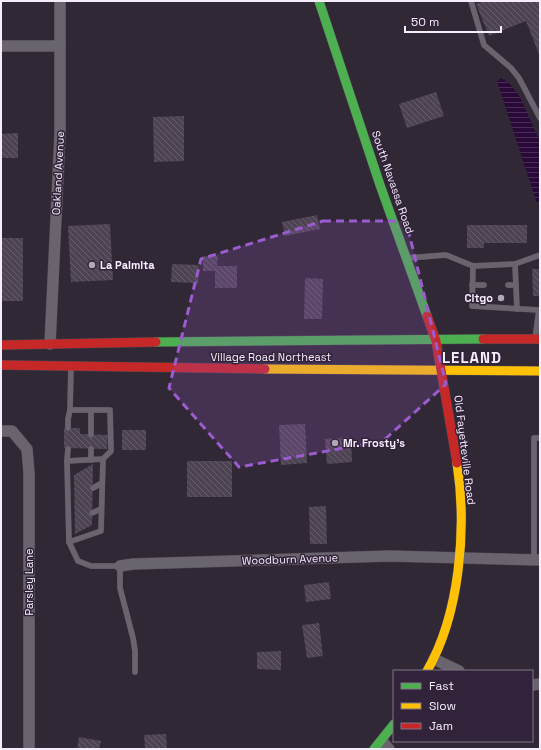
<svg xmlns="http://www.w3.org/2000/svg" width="541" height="750" viewBox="0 0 541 750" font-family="'Space Grotesk',sans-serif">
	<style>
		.water { fill: url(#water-rules) }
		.building { fill: url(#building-back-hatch) }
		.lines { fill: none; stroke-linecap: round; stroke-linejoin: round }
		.lane-casing { stroke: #4c4651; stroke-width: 6 }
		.street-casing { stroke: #4c4651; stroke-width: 12 }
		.fast-casing { stroke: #4c4651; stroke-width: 10 }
		.slow-casing { stroke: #4c4651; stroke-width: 10 }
		.jam-casing { stroke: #4c4651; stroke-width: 10 }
		.lane { stroke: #6a646e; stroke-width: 5.5 }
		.street { stroke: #6a646e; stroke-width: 11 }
		.fast { stroke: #4caf50; stroke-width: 9 }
		.slow { stroke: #ffc107; stroke-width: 9 }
		.jam { stroke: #c62828; stroke-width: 9 }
		.marked { fill: #9a5cce; fill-opacity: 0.2; stroke: #9a5cce; stroke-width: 3; stroke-dasharray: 8 5; stroke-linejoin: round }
		.poi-dot { fill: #b1a8b6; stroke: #312339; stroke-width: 1.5 }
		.labels { text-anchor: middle; stroke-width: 3; stroke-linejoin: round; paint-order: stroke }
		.street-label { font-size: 11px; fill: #f6edfc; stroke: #312339 }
		.poi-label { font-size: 11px; font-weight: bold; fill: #f6edfc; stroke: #312339; text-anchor: start }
		.district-label { font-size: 15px; font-weight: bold; letter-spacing: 1px; fill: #f6edfc; stroke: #312339 }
	</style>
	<defs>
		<pattern id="water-rules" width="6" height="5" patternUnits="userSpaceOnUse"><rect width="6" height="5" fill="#290938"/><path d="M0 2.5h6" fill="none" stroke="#492d56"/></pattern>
		<pattern id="building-back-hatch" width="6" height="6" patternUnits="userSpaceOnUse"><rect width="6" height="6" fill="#4d4352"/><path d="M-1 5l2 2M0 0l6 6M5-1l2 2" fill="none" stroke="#675e6c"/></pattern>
	</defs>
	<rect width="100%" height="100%" fill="#302834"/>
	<path class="water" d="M501,78L509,83L520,97L540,142V204L536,201L497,81Z"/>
	<g class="building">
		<path d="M484,1H540V57L526,21L489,36L476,4Z"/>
		<path d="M436,92L444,116L407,128L399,104Z"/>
		<path d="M184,116V161L154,162L153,117Z"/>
		<path d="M18,133V158H1V134Z"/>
		<path d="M317,215L320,229L285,236L282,222Z"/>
		<path d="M110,224L113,280L71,282L68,226Z"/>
		<path d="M467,225H527V243H484V248H467Z"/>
		<rect x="1" y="238" width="22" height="63"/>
		<path d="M203,256H218L217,266H237V288H215V271H203Z"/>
		<path d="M172,264L199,265L198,283L171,282Z"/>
		<path d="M532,269H540V296H533Z"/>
		<path d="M305,278L323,279L322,319H304Z"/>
		<path d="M305,424L307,463L281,465L279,425Z"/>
		<path d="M64,428H80V434L108,435L107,449L64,448Z"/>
		<rect x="122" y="430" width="24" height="20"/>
		<path d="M351,437L352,462L327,464L325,439Z"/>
		<rect x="187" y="461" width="45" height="36"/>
		<path d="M93,464L92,525L75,534L74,475Z"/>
		<path d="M326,506L327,544H310L309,507Z"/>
		<path d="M329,582L331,599L306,602L304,585Z"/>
		<path d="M319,623L323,656L307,658L302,625Z"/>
		<path d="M281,651V670L257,669V652Z"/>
		<path d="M166,734L167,749H145L144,735Z"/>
		<path d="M79,737L101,741L99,749H77Z"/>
	</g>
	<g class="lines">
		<g class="lane-casing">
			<g id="lane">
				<path d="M471,1L484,45L511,68L519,78L540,118"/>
				<path d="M407,258L446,255L473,266L515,264L540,255"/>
				<path d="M515,264L517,309"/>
				<path d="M473,266L472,306L539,310"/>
				<path d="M472,285H484"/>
				<path d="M508,285H516"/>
				<path d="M535,339L539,310H540"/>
				<path d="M71,367L70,410H110L111,451L103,459L67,461L69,542L78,561L91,566H120V588L133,638L135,651V672"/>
				<path d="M91,410V435"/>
				<path d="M68,428V419L70,410"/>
				<path d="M91,460V449"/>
				<path d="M67,461L68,449"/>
				<path d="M93,488L102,483"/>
				<path d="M92,513L101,509"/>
				<path d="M69,542L101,531L103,459"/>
				<path d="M534,560V438H540"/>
			</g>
		</g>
		<g class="street-casing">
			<g id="street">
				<path d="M1,46H60"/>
				<path d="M50,344L60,134V1"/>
				<path d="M1,431H12L27,449L29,473V749"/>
				<path d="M120,566L133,564L390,556L540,560"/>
				<path d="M434,659L459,671"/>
				<path d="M532,685L540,684"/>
				<path d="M382,741L389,749"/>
			</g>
		</g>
		<g class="fast-casing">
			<g id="fast">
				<path d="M319,1L380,185L427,316"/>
				<path d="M156,342L483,339"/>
				<path d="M374,749L394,724"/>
			</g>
		</g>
		<g class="slow-casing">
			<g id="slow">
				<path d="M265,369L540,371"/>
				<path d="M427,671C460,614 467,528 457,463"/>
			</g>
		</g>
		<g class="jam-casing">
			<g id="jam">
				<path d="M427,316L436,341L457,463"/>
				<path d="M483,339H540"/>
				<path d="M1,345L156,342"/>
				<path d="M1,365L265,369"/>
			</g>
		</g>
		<use href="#lane" class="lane"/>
		<use href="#street" class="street"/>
		<use href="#fast" class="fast"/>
		<use href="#slow" class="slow"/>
		<use href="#jam" class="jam"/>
	</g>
	<path class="marked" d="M323,221H406L446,384L383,441L239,467L169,388L201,259Z"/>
	<g class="poi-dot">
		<circle cx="92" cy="265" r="4"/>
		<circle cx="501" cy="298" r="4"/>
		<circle cx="335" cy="443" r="4"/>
	</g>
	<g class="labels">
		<g class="street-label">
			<text transform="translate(58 173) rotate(-87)" y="4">Oakland Avenue</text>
			<text transform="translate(393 182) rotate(71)" y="4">South Navassa Road</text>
			<text x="271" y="361">Village Road Northeast</text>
			<text transform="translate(465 450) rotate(83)" y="4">Old Fayetteville Road</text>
			<text transform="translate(290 559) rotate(-2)" y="4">Woodburn Avenue</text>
			<text transform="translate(29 582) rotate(-90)" y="4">Parsley Lane</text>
		</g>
		<g class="poi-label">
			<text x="100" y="269">La Palmita</text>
			<text x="493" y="302" text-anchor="end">Citgo</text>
			<text x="343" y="447">Mr. Frosty's</text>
		</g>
		<g class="district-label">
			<text x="472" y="363">LELAND</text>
		</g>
	</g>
	<rect width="541" height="750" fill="none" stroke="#f6edfc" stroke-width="4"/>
	<rect x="393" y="670" width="140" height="72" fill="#312339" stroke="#807487"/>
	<rect x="401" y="683" width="20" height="6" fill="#4caf50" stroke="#807487"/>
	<text x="429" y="690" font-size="12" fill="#f6edfc">Fast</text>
	<rect x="401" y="703" width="20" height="6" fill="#ffc107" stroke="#807487"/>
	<text x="429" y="710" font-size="12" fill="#f6edfc">Slow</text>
	<rect x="401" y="723" width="20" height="6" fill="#c62828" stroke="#807487"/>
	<text x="429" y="730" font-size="12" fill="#f6edfc">Jam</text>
	<path d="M405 26v6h96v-6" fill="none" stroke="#f6edfc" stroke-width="2"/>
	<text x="411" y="26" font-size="12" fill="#f6edfc" stroke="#312339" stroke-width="3" paint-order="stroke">50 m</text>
</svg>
